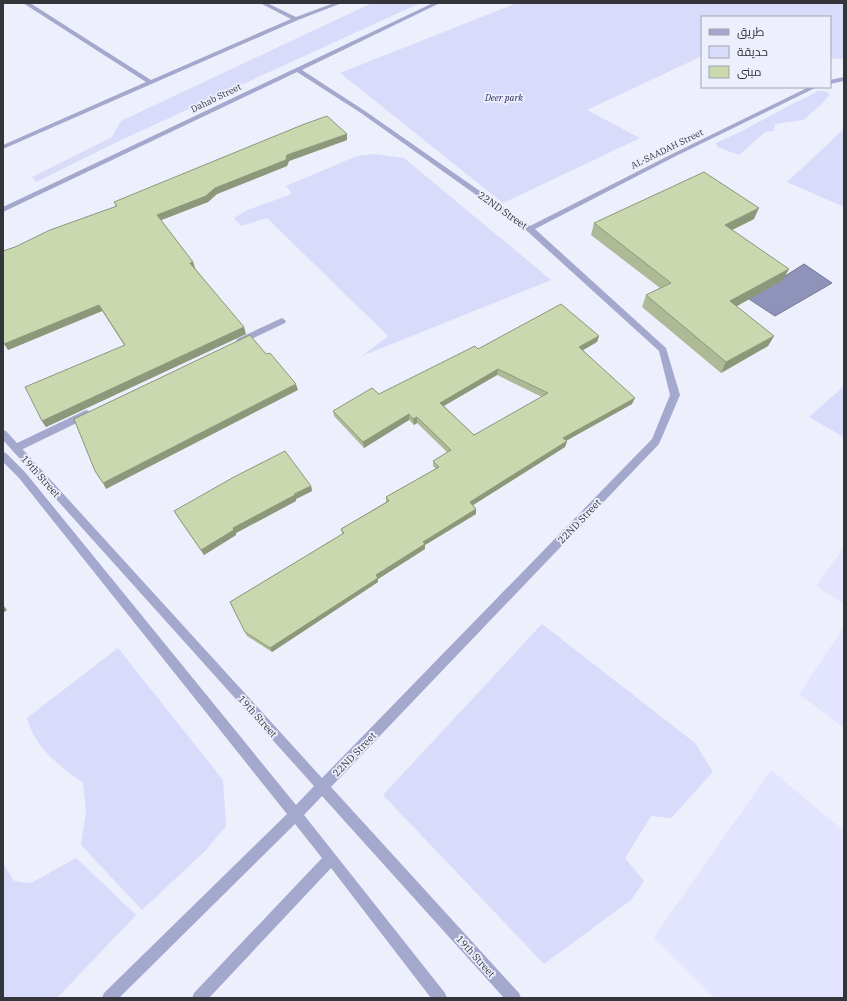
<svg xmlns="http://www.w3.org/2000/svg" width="847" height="1001" viewBox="0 0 847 1001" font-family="'IBM Plex Serif',Cairo,serif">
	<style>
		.built { fill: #e2e5fd }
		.green { fill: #d8dbf9 }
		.water { fill: #8f93ba; stroke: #747794 }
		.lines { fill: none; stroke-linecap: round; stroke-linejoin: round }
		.lane { fill: #a4a8cc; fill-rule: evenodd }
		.street { fill: #a4a8cc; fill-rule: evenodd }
		.wall { fill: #aeba96; fill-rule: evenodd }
		.shaded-wall { fill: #8d977a }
		.building { fill: #cad8af; stroke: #8d977a; fill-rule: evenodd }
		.labels { text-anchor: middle; stroke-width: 3.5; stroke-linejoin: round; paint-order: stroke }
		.far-street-label { font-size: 9px; fill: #34353b; stroke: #edeffd }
		.far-park-label { font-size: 9px; font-style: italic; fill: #272658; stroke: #edeffd }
		.street-label { font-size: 10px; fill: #34353b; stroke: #edeffd }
	</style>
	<rect width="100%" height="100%" fill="#edeffd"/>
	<g class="built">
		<path d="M844,547V604L816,586Z"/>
		<path d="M844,627V728L799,694Z"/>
		<path d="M771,770L844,831V998H715L654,937Z"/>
	</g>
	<g class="green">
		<path d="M372,3H420L119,141L36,182L32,177L112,137L121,121Z"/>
		<path d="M517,3H844V59L830,58V17H702V56L587,110L640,138L503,203L340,73Z"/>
		<path d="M817,91H824L830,94L821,105L803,120L775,124L774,131L765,132L739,155L717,147L716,143C742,132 766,118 790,105C800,100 809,97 817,91Z"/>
		<path d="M844,129V207L787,182Z"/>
		<path d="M374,154L404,158L551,280L362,356L388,336L267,218L241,226L234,218L248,210L292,194L286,186L357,156Z"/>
		<path d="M843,387H844V437L809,417Z"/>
		<path d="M542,624L695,743L713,772L671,818L651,816L625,858L644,881L631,900L544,964L383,795Z"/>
		<path d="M118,648L223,780L226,826L205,851L142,910L81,845L86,811L83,783C60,766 34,747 27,718Z"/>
		<path d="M76,858L136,915L57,998H3V863L14,881L31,883Z"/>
	</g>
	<path class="water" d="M804,264L832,283L775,316L749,299Z"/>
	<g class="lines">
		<g class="lane">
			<path d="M282,318L286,321L285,323L243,343H237L236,341L237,339Z"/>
			<path d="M86,410L89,411L91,414L89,417L19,451H13L11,448L13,445Z"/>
		</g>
		<g class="street">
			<path d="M23,3H30L151,80L291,19L260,3H267L296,17L334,3H342L298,20L3,149V145L146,82Z"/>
			<path d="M433,3H440L302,70L365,111L530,226L670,155L809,87H817L674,157L535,229L666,348L680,395L659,444L331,787L519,993L521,998H504L322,796L304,815L445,993L447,998H431L331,868L209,998H192L194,993L322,858L295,824L119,998H102L104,993L287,814L19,478L3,462V452L6,453L25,472L296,805L314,786L3,440V430L6,431L322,778L652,439L670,395L659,351L527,231L361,113L297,72L3,212V207Z"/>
			<path d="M844,77V81L830,84V80Z"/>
		</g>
	</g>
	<g class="wall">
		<path d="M347,140L289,161L287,166L217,194L208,202L161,220L193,262L195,268L246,334L46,427L42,421L124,345L102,311L8,350L116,207L114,202Z"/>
		<path d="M754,219L732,230L783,280L736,306L774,336L768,346L721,373L642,307L646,295L660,288L591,235L594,223Z"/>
		<path d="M599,336L597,342L583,350L632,404L566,441H567L565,447L473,505L476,509V514L425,545V549L378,579V582L272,652L247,636L230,602L342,534L341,529L386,502V497L436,469L433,466V461L448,453L417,423L414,425L409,420L364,448L334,416L333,411L379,394L478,349ZM497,375L542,397L474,435L444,406Z"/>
		<path d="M311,486L312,491L296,499V501L236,533V535L204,555L177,516L174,511Z"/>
	</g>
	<g class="shaded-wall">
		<path d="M347,134V140L289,161L287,166L217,194L208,202L159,221L157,215L287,155Z"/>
		<path d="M759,208L754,219L720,236L725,225Z"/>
		<path d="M193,262L195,268L192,269L190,263Z"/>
		<path d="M789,269L783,280L725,313L730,301Z"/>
		<path d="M99,305L102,311L8,350L4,344Z"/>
		<path d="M244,327L246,334L46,427L42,421Z"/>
		<path d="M599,336L597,342L578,353L579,347Z"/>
		<path d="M774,336L768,346L721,373L726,362Z"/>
		<path d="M498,369L497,375L440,408V403Z"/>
		<path d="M296,384L298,390L106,489L103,483Z"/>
		<path d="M635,398L632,404L562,443L563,438Z"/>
		<path d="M409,414V420L364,448L363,442Z"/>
		<path d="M417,417V423L414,425L413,419Z"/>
		<path d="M567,441L565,447L470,507V502Z"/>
		<path d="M311,486L312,491L296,499V501L236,533V535L204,555L201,550L233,528Z"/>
		<path d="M476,509V514L425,545V549L378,579V582L272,652L270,648L376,575L423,542Z"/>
		<path d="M3,605L7,610L3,613Z"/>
	</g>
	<g class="building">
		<path d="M327,116L347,134L287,155L286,160L215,188L206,196L157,215L193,262L190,263L244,327L42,421L25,387L125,345L99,305L4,344L3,342V251L15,247L50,230L117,206L114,202L302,125Z"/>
		<path d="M704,172L759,208L725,225L789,269L730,301L774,336L726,362L646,295L671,283L594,223Z"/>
		<path d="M561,304L599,336L579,347L635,398L563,438L567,441L470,502L476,509L423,542L425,544L376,575L378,578L270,648L245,632L230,602L344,533L341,529L389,501L386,497L439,467L433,461L451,450L417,417L413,419L409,414L363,442L333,411L372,388L379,394L475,346L478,349ZM498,369L548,393L474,435L440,403Z"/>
		<path d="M250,335L266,354L270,353L296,384L103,483L95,471L74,419Z"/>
		<path d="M285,451L311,486L294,494L295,495L233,528L234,530L201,550L174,511L234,477Z"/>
	</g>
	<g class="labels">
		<g class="far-street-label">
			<text transform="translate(216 98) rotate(-26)" y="3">Dahab Street</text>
			<text transform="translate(667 149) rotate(-26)" y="3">AL-SAADAH Street</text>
		</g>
		<g class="far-park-label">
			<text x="504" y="101">Deer park</text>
		</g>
		<g class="street-label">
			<text transform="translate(503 210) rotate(35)" y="4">22ND Street</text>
			<text transform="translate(41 476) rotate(48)" y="4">19th Street</text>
			<text transform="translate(579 521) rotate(-46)" y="4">22ND Street</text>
			<text transform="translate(258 716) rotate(48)" y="4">19th Street</text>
			<text transform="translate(354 754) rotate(-46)" y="4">22ND Street</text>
			<text transform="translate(476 956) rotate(48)" y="4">19th Street</text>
		</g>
	</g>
	<rect width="847" height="1001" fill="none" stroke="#34353b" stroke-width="8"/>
	<rect x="701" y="16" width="130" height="72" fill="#edeffd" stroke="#a3a5af"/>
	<rect x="709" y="29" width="20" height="6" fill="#a4a8cc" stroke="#a3a5af"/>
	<text x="737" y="36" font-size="12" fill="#34353b">طريق</text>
	<rect x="709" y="46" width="20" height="12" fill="#d8dbf9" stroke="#a3a5af"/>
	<text x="737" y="56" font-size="12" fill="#34353b">حديقة</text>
	<rect x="709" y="66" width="20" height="12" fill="#cad8af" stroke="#a3a5af"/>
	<text x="737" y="76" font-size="12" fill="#34353b">مبنى</text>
</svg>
